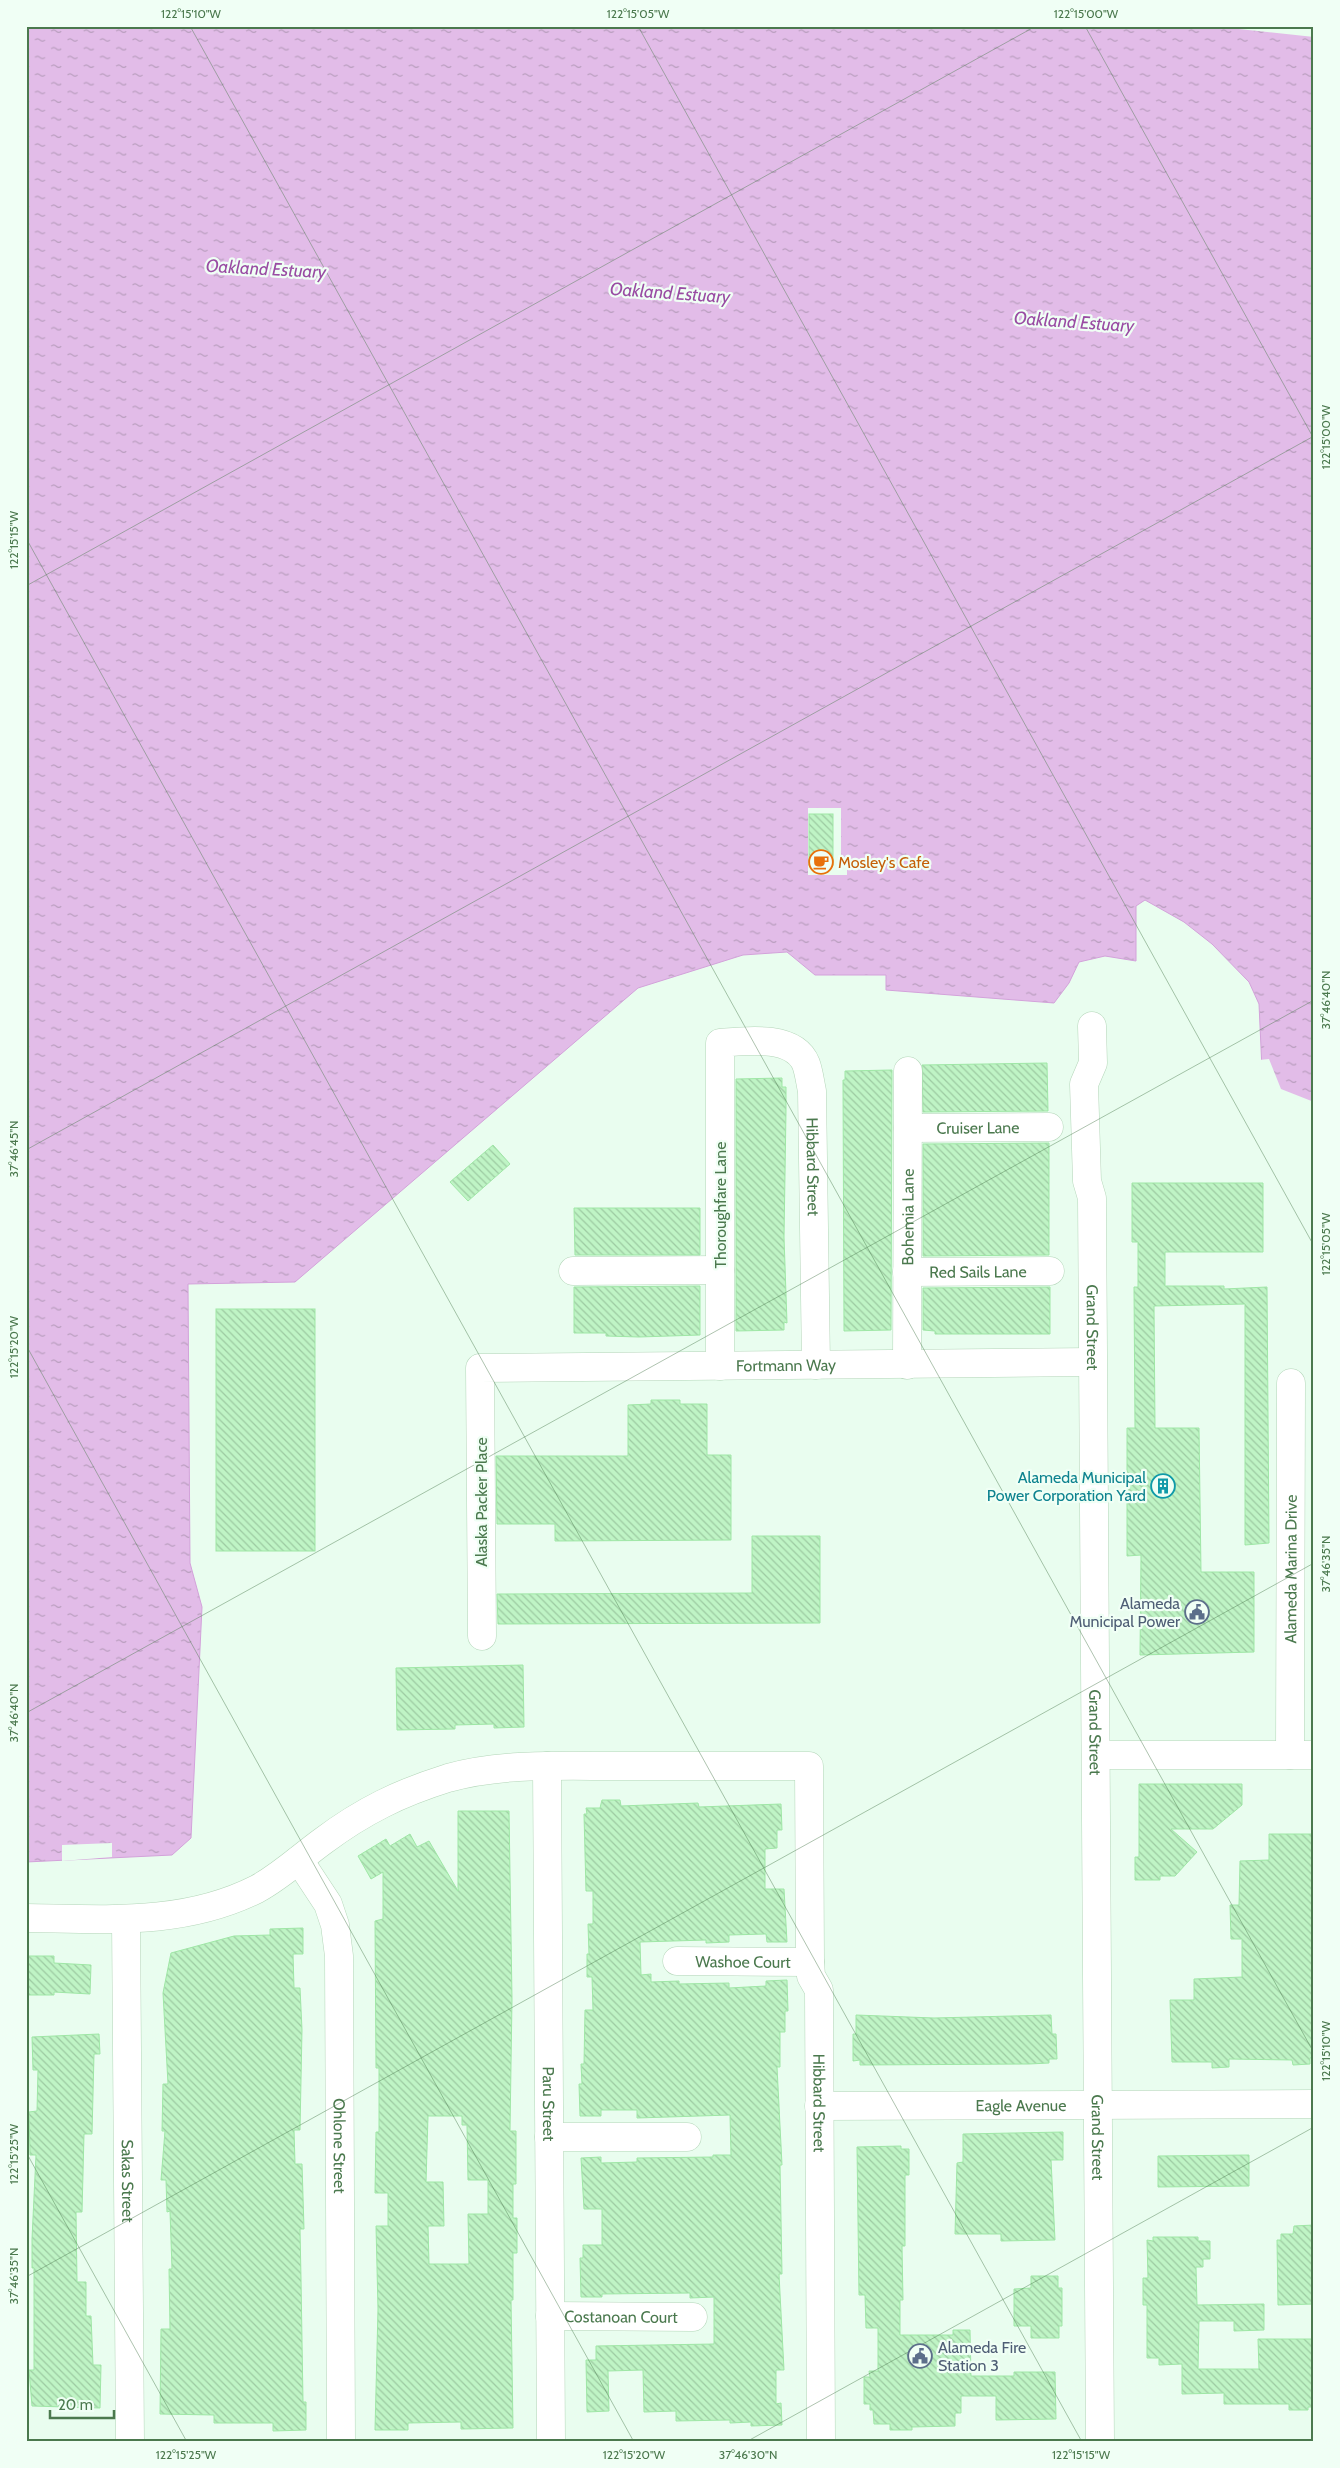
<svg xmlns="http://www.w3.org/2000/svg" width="1340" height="2468" viewBox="0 0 1340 2468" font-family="Cabin,sans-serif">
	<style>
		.water { fill: url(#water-ripples); stroke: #d3a2da }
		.pier { fill: #e9fdef }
		.building { fill: url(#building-back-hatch); stroke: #9fe7a6; fill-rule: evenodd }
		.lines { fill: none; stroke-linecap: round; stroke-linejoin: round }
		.minor-casing { stroke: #b3d5b8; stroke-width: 29 }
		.minor { stroke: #fff; stroke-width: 28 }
		.ticks { fill: none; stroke: #4b794e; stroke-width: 1; stroke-opacity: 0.45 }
		.labels { text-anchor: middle; stroke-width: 4.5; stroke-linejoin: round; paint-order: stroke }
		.food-label { font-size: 16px; fill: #c56008; stroke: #f0fff5; text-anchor: start }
		.street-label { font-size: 16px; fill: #4b794e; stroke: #f0fff5 }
		.culture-label { font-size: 16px; fill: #0d838f; stroke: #f0fff5; text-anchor: end }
		.service-label { font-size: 16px; fill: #4e5e75; stroke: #f0fff5; text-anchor: end }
		.water-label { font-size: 18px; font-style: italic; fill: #994ca3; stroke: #f0fff5 }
		.neatline { fill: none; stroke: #4b794e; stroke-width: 2 }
		.ticks-label { font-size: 12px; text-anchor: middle; fill: #4b794e }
	</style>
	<defs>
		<pattern id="water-ripples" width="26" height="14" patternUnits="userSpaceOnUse" patternTransform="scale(1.25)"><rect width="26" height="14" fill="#e2bce8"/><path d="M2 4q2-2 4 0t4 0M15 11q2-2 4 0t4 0" fill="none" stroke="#b99ebe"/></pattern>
		<pattern id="building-back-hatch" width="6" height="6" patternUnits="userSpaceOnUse" patternTransform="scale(1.25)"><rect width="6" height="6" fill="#bff4c5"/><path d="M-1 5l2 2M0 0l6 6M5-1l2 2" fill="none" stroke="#9dcaa2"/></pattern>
	</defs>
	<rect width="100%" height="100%" fill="#e9fdef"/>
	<path class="water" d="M26,26H1275L1314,31V1110L1263,1091L1259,1004L1249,982L1212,944L1184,922L1145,900L1136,906V961L1105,956L1079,962L1069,983L1054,1003L886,990V975H815L787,952L743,955L638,988L295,1282L188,1284L190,1563L202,1607L191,1838L172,1855L26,1862Z"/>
	<g class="pier">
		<path d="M1210,26H1296L1314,28V37Z"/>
		<path d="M808,808H841V857L847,858V875H808Z"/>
		<path d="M1269,1059L1281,1089L1314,1102V1113L1279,1102L1261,1093L1259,1060Z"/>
		<path d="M112,1843V1857L62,1861V1845Z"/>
	</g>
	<g class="building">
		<rect x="809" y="814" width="24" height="51"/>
		<path d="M1047,1063L1048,1111L923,1112L922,1065Z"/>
		<path d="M892,1070L891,1330L844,1331L843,1080H845V1071Z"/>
		<path d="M782,1078V1087H786V1110L784,1237L787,1323L784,1322V1330L736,1331V1079Z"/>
		<path d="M1049,1143V1255L923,1256V1144Z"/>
		<path d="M493,1145L510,1164L468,1201L450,1182Z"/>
		<path d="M1132,1183H1263V1252H1165V1286H1224V1289L1267,1287L1269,1543L1245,1545V1304L1154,1306L1155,1428H1199L1201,1572H1254V1652L1140,1655L1141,1555L1127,1556V1428H1135L1134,1287H1138V1242H1132Z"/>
		<path d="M574,1208H700V1255H575Z"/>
		<path d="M700,1286V1335L639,1337L606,1336V1333H574V1287Z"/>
		<path d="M1050,1287V1334H935V1331L923,1330V1288Z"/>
		<rect x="216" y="1309" width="99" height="242"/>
		<path d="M651,1400H680V1404H707V1455H731V1540L555,1541V1524H497L496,1456H628V1405L651,1404Z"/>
		<path d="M752,1536H820V1623L498,1624L497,1594L752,1593Z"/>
		<path d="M523,1665L524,1727L494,1728V1724L455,1725V1729L397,1730L396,1668Z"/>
		<path d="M1139,1784H1242V1805L1213,1829H1171L1197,1852L1175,1876H1160V1880H1135V1857H1139Z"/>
		<path d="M602,1800H620L621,1806L698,1803L699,1807L781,1804L782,1830H777V1848L765,1849V1889H784L787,1942H767L766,1934L729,1935V1942L706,1943V1940L640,1942L641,1975L651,1974V1982L679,1981V1984L729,1983V1988L766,1986V1981L787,1980L788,2011H785V2032H780V2067H777L782,2165H780L782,2274H779L784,2370H776V2404L781,2403L782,2425L751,2426V2422L730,2423V2420L676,2421V2411L644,2412L643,2370L608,2371L609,2411L587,2412L586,2360H596V2346L714,2344V2297L690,2298V2293L602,2294V2297H581L580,2258H583V2245H602V2209H584L581,2158L601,2157V2163L637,2162V2158L713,2157V2155H731L730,2115L637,2118V2110H601V2116H580L579,2084H582L581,2064H584L585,2010H593L592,1977H587V1954H589L588,1924H593V1891H586L584,1814H587L586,1808H600Z"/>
		<path d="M458,1811H509L512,1999L510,2131H516V2184H513V2218H517V2253H513V2300H511L513,2428L461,2429V2422L408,2423V2430H375L378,2309L376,2226H388V2193H375L376,2132H379V2068H376L375,1921L383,1919V1872L371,1879L358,1856L386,1839L390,1846L410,1834L417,1847L429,1841L458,1891ZM428,2116H462V2125H467L468,2180H488V2214H468L469,2264H429L428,2226H444L443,2182H426Z"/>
		<path d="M1269,1834H1314V2057L1310,2058V2064L1293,2065L1292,2060L1229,2059V2067L1212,2068V2062H1172L1170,2000H1194V1979L1242,1977V1939H1231L1230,1905H1239L1240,1861L1269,1860Z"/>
		<path d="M303,1928V1954H293L294,1988H300L302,2030L300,2130H294L295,2164H302L304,2229H300L301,2279L303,2402H306V2430L273,2431V2423H214V2415L160,2414L161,2329H170L169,2269H172L170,2211L167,2212L166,2180H161L165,2131H162L163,2084H168L163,1993L171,1953L234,1936L270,1935V1929Z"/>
		<path d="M26,1956H54V1963L91,1965L90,1994L54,1992V1995H26Z"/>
		<path d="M856,2015L934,2018L1051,2015L1052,2034H1056L1057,2059H1049V2063L1029,2064L860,2065V2060L853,2061V2034H856Z"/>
		<path d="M99,2034L100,2054H94L92,2134H84L82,2212H76L77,2282H86V2316H91L93,2365H101L100,2408L32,2406L29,2370H34V2268H32V2239L36,2155H30L29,2112L37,2111L38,2070H33L32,2037Z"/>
		<path d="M1063,2132V2160H1051L1055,2240L1001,2241V2234H955L957,2163L963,2162V2134Z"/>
		<path d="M901,2146V2149H909V2175H905V2246H902L903,2300H900V2335H953V2330H970L971,2376H1014V2372H1055L1056,2419L996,2420V2396H961V2413H955V2426L912,2427V2430H890V2424H874L873,2410H870V2404H864V2377H870L869,2371H878V2328H866L865,2295H859L857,2147Z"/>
		<path d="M1249,2155V2186L1158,2187V2156Z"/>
		<path d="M1314,2225V2304L1278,2305L1277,2240H1281V2234H1293L1294,2226Z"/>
		<path d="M1153,2237H1198V2241H1210V2259H1203V2267H1196L1197,2305L1264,2304V2330L1234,2331V2321H1199L1198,2369H1259L1258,2339H1314V2407H1308V2410H1289V2404H1224V2393L1182,2394V2364L1159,2365V2358H1147V2305H1143V2278H1148L1147,2240L1153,2241Z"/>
		<path d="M1031,2276H1058V2288H1062V2326H1059V2338H1031V2326H1014V2289L1031,2288Z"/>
	</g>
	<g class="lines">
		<g class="minor-casing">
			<g id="minor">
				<path id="s1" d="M1092,1026L1093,1063L1084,1084L1087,1181L1092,1198L1100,2442"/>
				<path id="s2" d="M908,1128L1049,1127"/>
				<path d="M573,1271L720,1270"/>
				<path id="s3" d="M907,1272L1050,1271"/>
				<path id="s4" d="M907,1365L908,1071"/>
				<path id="s5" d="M720,1366V1043C744,1041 794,1034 806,1064C809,1072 810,1082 812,1091L816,1365"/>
				<path id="s6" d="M482,1636L480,1368L1092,1362"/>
				<path d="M1096,1755H1314"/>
				<path id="s7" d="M1290,1755L1291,1383"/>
				<path id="s8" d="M547,1766L551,2442"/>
				<path id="s9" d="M299,1860L328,1904L335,1925L339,1956L341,2442"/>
				<path id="s10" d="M26,1918C105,1919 184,1926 257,1889C281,1876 301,1857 323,1841C363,1811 400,1793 448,1778C501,1763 560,1766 616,1766C680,1766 745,1766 809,1766L810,1962L811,1976L819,1990L821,2442"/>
				<path id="s11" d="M126,1920L130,2442"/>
				<path id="s12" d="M677,1961L810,1962"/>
				<path id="s13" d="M819,2106L1314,2104"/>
				<path d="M549,2137H687"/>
				<path id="s14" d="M550,2316L693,2317"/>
			</g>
		</g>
		<use href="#minor" class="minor"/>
	</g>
	<path class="ticks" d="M190,26L1314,2053M638,26L1314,1246M1085,26L1314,439M26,538L1082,2442M26,586L1036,26M26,1150L1314,436M26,1345L634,2442M26,1713L1314,1000M26,2152L187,2442M26,2277L1314,1563M746,2442L1314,2127"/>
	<defs>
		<g id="cafe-ring" transform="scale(1.25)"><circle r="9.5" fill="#f0fff5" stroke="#e8710a" stroke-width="1.5"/><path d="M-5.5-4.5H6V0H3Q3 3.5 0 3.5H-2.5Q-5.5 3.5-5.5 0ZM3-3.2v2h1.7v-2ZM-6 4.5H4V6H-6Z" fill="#e8710a"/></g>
		<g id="building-ring" transform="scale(1.25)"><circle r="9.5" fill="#f0fff5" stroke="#0f9aa8" stroke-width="1.5"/><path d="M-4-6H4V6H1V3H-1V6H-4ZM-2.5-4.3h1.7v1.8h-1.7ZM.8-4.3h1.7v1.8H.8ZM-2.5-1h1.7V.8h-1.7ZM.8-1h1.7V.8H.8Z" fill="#0f9aa8"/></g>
		<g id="civic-ring" transform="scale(1.25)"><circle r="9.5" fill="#f0fff5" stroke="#5c6f8a" stroke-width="1.5"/><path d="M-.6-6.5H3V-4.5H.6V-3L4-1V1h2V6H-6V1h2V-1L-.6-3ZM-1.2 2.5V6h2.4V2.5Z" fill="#5c6f8a"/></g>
	</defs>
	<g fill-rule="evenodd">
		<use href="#cafe-ring" x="821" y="862"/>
		<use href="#building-ring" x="1163" y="1486"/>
		<use href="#civic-ring" x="1197" y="1612"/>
		<use href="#civic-ring" x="920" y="2356"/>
	</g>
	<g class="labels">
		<g class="food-label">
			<text x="838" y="868">Mosley's Cafe</text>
		</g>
		<g class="street-label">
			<text dy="6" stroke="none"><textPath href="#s2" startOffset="70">Cruiser Lane</textPath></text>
			<text dy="6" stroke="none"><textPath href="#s5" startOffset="521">Hibbard Street</textPath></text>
			<text transform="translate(720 1205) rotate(-90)" y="6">Thoroughfare Lane</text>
			<text dy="6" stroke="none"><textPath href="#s4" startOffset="148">Bohemia Lane</textPath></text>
			<text dy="6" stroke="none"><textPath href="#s3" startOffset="71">Red Sails Lane</textPath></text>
			<text dy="6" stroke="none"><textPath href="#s1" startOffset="304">Grand Street</textPath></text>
			<text dy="6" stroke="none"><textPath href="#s6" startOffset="574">Fortmann Way</textPath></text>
			<text transform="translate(481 1502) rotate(-90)" y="6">Alaska Packer Place</text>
			<text dy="6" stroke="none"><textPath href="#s7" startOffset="186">Alameda Marina Drive</textPath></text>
			<text dy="6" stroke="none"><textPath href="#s1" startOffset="709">Grand Street</textPath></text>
			<text dy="6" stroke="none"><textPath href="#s12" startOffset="66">Washoe Court</textPath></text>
			<text dy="6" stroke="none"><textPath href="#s10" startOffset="1159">Hibbard Street</textPath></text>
			<text dy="6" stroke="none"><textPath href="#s8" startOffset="338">Paru Street</textPath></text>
			<text dy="6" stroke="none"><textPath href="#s13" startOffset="202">Eagle Avenue</textPath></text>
			<text dy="6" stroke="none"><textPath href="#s1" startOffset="1114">Grand Street</textPath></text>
			<text dy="6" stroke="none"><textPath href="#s9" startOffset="296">Ohlone Street</textPath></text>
			<text dy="6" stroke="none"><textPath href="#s11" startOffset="261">Sakas Street</textPath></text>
			<text dy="6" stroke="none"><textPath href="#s14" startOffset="71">Costanoan Court</textPath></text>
		</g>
		<g class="culture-label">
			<text x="1146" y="1483">Alameda Municipal<tspan x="1146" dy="18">Power Corporation Yard</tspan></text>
		</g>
		<g class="service-label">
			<text x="1180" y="1609">Alameda<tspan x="1180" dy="18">Municipal Power</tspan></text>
			<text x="938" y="2353" text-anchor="start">Alameda Fire<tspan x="938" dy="18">Station 3</tspan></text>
		</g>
		<g class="water-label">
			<text transform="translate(266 269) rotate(3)" y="6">Oakland Estuary</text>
			<text transform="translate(670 293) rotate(4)" y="6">Oakland Estuary</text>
			<text transform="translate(1074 322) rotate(4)" y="6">Oakland Estuary</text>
		</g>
	</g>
	<rect width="1340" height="2468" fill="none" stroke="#f0fff5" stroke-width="55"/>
	<path d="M50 2410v8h64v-8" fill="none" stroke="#4b794e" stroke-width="2.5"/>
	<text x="58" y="2410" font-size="15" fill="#4b794e" stroke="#f0fff5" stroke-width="4" paint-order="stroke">20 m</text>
	<rect x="28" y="28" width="1284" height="2412" class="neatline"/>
	<g class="ticks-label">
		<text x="191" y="18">122°15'10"W</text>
		<text x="638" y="18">122°15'05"W</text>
		<text x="1086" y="18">122°15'00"W</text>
		<text transform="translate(1326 437) rotate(-90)" y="4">122°15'00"W</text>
		<text transform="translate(14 540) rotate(-90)" y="4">122°15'15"W</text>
		<text transform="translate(1326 1000) rotate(-90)" y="4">37°46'40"N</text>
		<text transform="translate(14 1149) rotate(-90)" y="4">37°46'45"N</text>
		<text transform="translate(1326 1244) rotate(-90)" y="4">122°15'05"W</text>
		<text transform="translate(14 1347) rotate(-90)" y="4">122°15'20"W</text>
		<text transform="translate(1326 1564) rotate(-90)" y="4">37°46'35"N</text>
		<text transform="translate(14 1713) rotate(-90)" y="4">37°46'40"N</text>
		<text transform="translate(1326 2051) rotate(-90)" y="4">122°15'10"W</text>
		<text transform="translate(14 2154) rotate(-90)" y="4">122°15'25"W</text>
		<text transform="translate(14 2276) rotate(-90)" y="4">37°46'35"N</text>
		<text x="186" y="2459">122°15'25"W</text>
		<text x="634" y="2459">122°15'20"W</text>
		<text x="748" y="2459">37°46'30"N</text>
		<text x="1081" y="2459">122°15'15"W</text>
	</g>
</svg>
